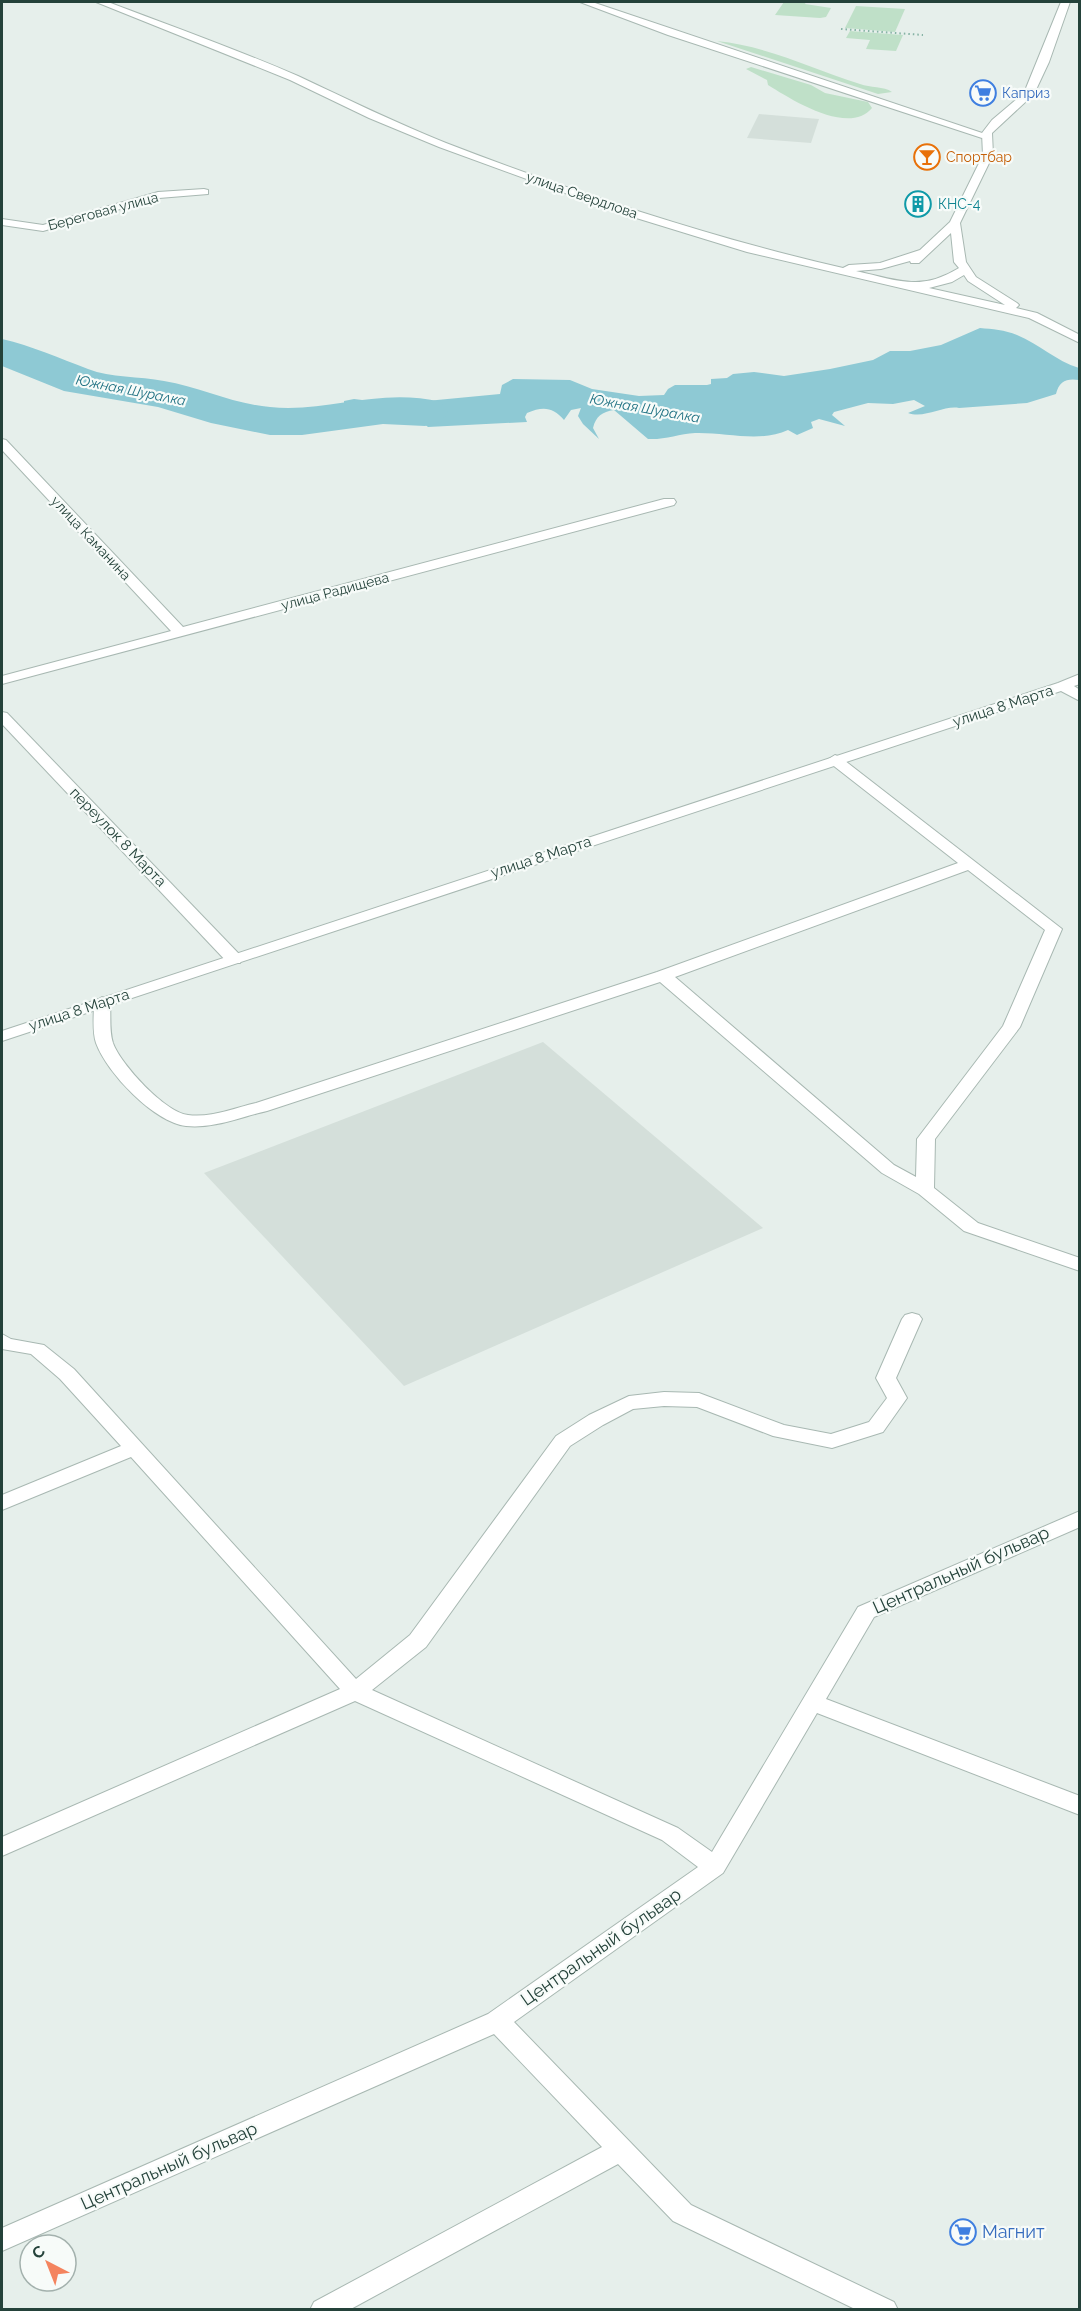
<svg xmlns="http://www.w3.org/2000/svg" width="1081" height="2311" viewBox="0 0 1081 2311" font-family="Raleway,sans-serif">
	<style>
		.built { fill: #d4dfda }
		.green { fill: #bfe0c8 }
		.water { fill: #8ec9d4 }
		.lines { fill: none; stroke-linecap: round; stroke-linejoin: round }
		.river { fill: #8ec9d4; fill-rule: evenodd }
		.service-casing { stroke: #a8b8b2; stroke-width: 2 }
		.minor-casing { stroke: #a8b8b2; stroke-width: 2 }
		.tertiary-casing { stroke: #a8b8b2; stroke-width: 2 }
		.path { stroke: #86b3a5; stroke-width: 2; stroke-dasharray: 1.5 3; stroke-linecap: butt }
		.service { fill: #fff; fill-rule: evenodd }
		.minor { fill: #fff; fill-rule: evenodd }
		.tertiary { fill: #fff; fill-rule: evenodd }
		.labels { text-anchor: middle; stroke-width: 4.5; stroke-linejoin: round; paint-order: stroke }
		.far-shop-label { font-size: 14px; fill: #366cbe; stroke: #f7fbf9; text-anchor: start }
		.far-food-label { font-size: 14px; fill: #c56008; stroke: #f7fbf9; text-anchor: start }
		.far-street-label { font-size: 14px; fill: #24423a; stroke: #f7fbf9 }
		.far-culture-label { font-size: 14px; fill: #0d838f; stroke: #f7fbf9; text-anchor: start }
		.far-water-label { font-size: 14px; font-style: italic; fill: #1c6f80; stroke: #f7fbf9 }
		.street-label { font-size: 15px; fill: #24423a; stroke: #f7fbf9 }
		.near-street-label { font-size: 18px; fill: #24423a; stroke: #f7fbf9 }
		.near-shop-label { font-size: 18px; fill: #366cbe; stroke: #f7fbf9; text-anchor: start }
	</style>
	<rect width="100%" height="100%" fill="#e6efeb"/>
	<g class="built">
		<path d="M759,114L819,119L811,143L747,138Z"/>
		<path d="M543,1042L763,1228L404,1386L204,1173Z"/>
	</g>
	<g class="green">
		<path d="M784,2H806L805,4L831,8L826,17L820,18L775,15Z"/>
		<path d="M856,6L905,9L895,32L845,28Z"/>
		<path d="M850,31L903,35L896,51L866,49L870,40L846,38Z"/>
		<path d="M717,41C767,46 813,69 860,84C870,88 884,86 892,92L878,94Z"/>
		<path d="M751,67L811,85L825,93L868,102L872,108C849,136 792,100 768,85L767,80L746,69Z"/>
	</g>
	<path class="water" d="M980,328C992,329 1005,330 1017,335C1039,344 1056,361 1079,368V380C1067,378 1059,381 1056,394L1027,403L959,408C944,405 925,419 908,413L925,406L914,400L893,404L868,403L834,412L832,415L845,426L819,419L811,422L813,428L797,435L788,430C760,443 725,432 695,433C679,434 664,440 648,439L614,410C602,412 596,416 593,428L599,439L583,424L578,416L581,408L571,410L564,420C553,407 543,406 527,413L525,417L527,422L428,427C408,407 361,420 336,416L353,407L344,405V401L354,399L395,404L500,394L502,385L513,379L570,380L592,389L639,396L664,395L668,389L675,385H707L711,384V379L727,378L733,374L754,372L784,376L830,369L873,360L890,351H910L941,345Z"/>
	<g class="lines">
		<path class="river" d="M2,339C32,346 59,358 88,369C111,378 139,376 164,381C200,387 233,404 270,407C328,413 379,387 441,402L448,412L441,422L425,426L383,424L302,435H270L211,423L158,407L64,391L2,366Z"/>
		<g class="service-casing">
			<g id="service">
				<path d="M580,2H592L991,136L982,138L668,35Z"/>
				<path d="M835,755L840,757L1062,929L1020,1027L935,1139L934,1188L978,1223L1080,1258V1271L964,1231L919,1194L882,1173L660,982L267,1111C241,1117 213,1129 186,1126C154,1122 107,1073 96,1043C92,1031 94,1015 94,1002L102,997L110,1002C111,1015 109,1031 113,1043C121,1065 165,1112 188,1115C211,1118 234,1108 256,1103L657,972L958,863L830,763L827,760ZM968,870L1045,930L1003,1026L917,1139L916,1177L894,1165L675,977Z"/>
				<path d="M912,1313L919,1315L922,1319L896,1378L907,1398L883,1432L832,1448L773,1436L697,1407L664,1406L633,1409L603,1425L570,1446L426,1647L372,1690L678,1828L712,1852L858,1607L1080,1511V1527L874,1617L826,1699L1080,1796V1815L817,1713L723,1873L514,2022L691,2205L894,2302L898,2310H857L673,2221L618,2164L349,2310H310L314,2302L602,2147L494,2034L2,2251V2228L488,2014L698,1867L662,1840L355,1701L2,1856V1837L340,1689L131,1457L2,1510V1495L121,1446L60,1379L31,1354L2,1349V1334L11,1339L44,1345L74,1369L356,1679L410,1635L556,1436L589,1415L629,1396L664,1392L699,1393L784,1425L831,1434L869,1422L887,1398L876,1378L902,1319L905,1315Z"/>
			</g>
		</g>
		<g class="minor-casing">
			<g id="minor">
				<path d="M96,2H108C171,26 236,49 298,76C347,99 396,123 446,143C576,193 708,237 843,268L849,265L880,263L920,250L950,222L983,155L982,133L992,120L1024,93L1061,2H1070L1049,62L1034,94L992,133L993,155L960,223L966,262L976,277L1017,303L1019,305L1016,308L1037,313L1080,335V343L1029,318L747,252L620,213L439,147L369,118L290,80ZM951,233L954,262L959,268C920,292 897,280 856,271L881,269L910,261L911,263H919ZM964,275L968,281L1005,305L929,288L952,282Z"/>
				<path d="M204,189L208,190V194L159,198L43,231L2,225V219L43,225L158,192Z"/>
				<path d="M2,439L6,440L183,627L664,499H674L676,502L674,505L2,684V676L171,631L2,450Z"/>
				<path d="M2,712L7,713L240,955L242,959L240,963H228L2,724Z"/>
			</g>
		</g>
		<g class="tertiary-casing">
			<path id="tertiary" d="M1080,674V684L1074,686L1080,690V701L1061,691L2,1041V1031L1058,683Z"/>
		</g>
		<path class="path" d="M841,29L923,35"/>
		<use href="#service" class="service"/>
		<use href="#minor" class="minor"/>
		<use href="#tertiary" class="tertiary"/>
	</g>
	<defs>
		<g id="supermarket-ring" transform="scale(1.35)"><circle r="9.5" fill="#f7fbf9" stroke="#3f7fe0" stroke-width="1.5"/><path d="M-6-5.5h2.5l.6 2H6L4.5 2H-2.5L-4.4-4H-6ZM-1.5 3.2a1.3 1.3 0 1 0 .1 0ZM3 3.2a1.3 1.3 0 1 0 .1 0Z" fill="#3f7fe0"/></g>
		<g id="bar-ring" transform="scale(1.35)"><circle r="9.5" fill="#f7fbf9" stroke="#e8710a" stroke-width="1.5"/><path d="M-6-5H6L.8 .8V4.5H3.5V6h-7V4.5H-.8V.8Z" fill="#e8710a"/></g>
		<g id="building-ring" transform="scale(1.35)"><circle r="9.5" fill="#f7fbf9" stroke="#0f9aa8" stroke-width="1.5"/><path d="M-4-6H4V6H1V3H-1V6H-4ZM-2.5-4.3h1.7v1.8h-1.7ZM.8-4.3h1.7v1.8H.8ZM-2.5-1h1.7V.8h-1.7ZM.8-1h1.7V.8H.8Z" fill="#0f9aa8"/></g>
	</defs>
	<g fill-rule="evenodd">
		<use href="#supermarket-ring" x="983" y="93"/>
		<use href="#bar-ring" x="927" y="157"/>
		<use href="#building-ring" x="918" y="204"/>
		<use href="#supermarket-ring" x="963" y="2232"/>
	</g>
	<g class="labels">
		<g class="far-shop-label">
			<text x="1002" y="98">Каприз</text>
		</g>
		<g class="far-food-label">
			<text x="946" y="162">Спортбар</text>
		</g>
		<g class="far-street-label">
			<text transform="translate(582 195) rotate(19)" y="5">улица Свердлова</text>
			<text transform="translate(103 211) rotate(-15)" y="5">Береговая улица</text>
			<text transform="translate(91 538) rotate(47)" y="5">улица Каманина</text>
			<text transform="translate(335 591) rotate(-15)" y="5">улица Радищева</text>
		</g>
		<g class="far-culture-label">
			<text x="938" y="209">КНС-4</text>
		</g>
		<g class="far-water-label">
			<text transform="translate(131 390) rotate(11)" y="5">Южная Шуралка</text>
			<text transform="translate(645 408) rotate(10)" y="5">Южная Шуралка</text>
		</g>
		<g class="street-label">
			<text transform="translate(1003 706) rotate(-18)" y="5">улица 8 Марта</text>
			<text transform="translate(118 837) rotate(46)" y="5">переулок 8 Марта</text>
			<text transform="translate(541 857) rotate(-18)" y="5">улица 8 Марта</text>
			<text transform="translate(79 1010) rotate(-18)" y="5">улица 8 Марта</text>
		</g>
		<g class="near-street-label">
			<text transform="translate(961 1570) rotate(-24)" y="6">Центральный бульвар</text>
			<text transform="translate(601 1947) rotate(-35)" y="6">Центральный бульвар</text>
			<text transform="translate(169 2166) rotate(-24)" y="6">Центральный бульвар</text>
		</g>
		<g class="near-shop-label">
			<text x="982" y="2238">Магнит</text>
		</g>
	</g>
	<rect width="1081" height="2311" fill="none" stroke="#24423a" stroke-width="6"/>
	<g transform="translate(48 2263) rotate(318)"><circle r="28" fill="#f7fbf9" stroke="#a3b1ad" stroke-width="1.5"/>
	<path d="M0-4.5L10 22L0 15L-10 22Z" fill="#f4845f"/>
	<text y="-9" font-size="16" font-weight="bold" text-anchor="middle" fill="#24423a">С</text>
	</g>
</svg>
